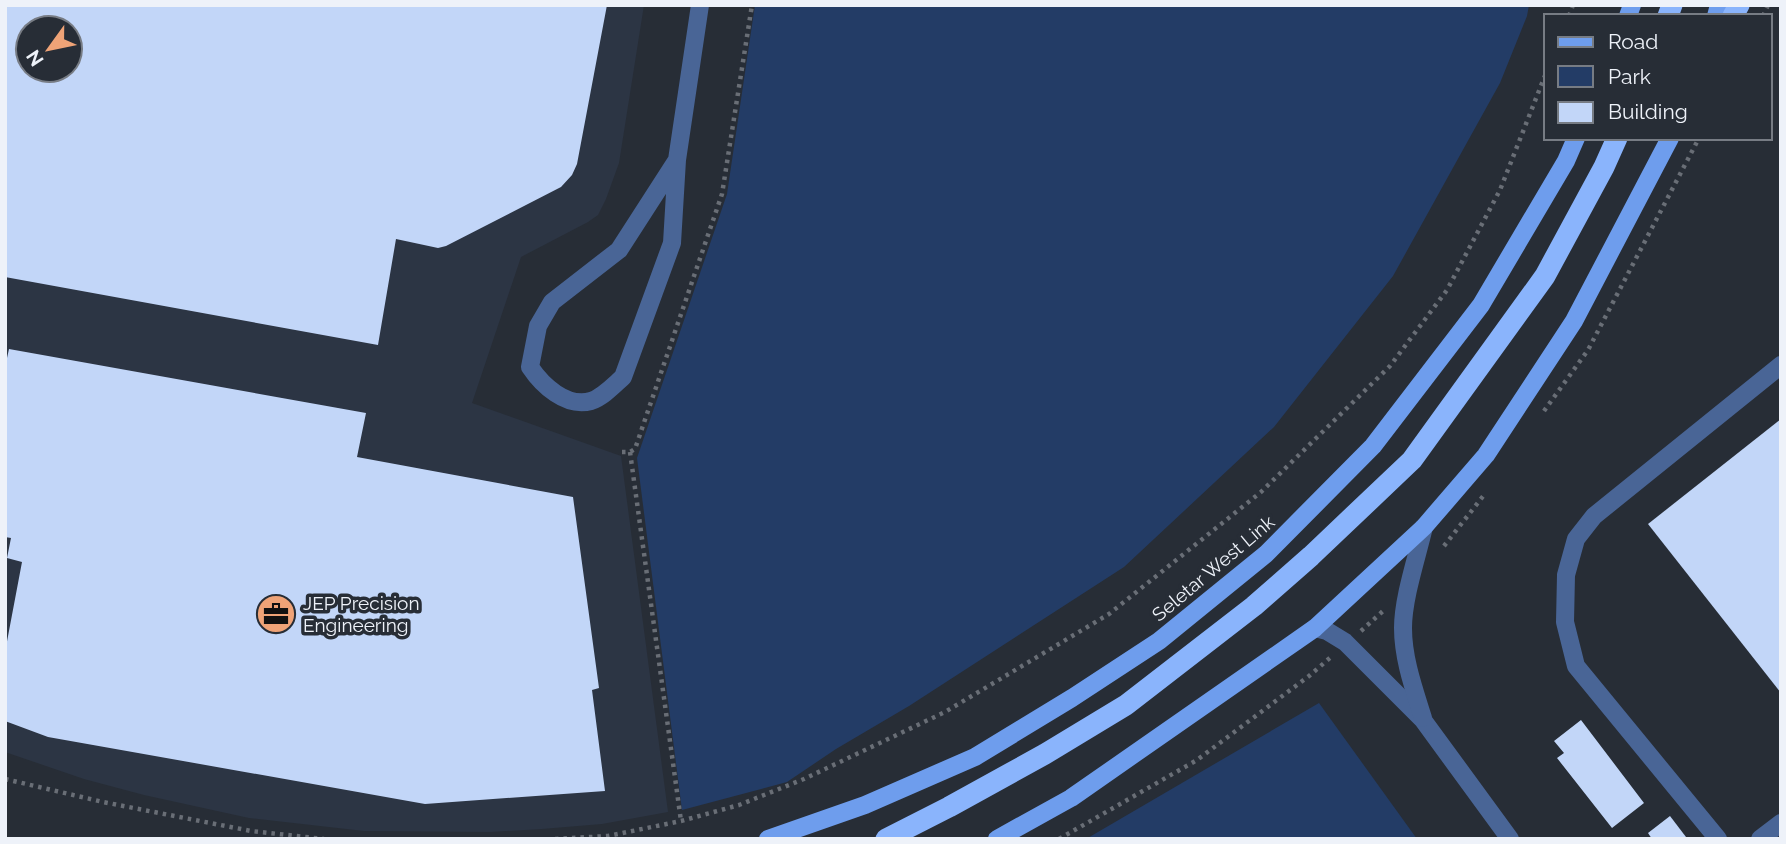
<svg xmlns="http://www.w3.org/2000/svg" width="1786" height="844" viewBox="0 0 1786 844" font-family="Raleway,sans-serif">
	<style>
		.built { fill: #2c3544; fill-rule: evenodd }
		.green { fill: #233c66 }
		.building { fill: #c2d6f8; fill-rule: evenodd }
		.lines { fill: none; stroke-linecap: round; stroke-linejoin: round }
		.path { stroke: #696e76; stroke-width: 4.5; stroke-dasharray: 3.5 5; stroke-linecap: butt }
		.minor { stroke: #496596; stroke-width: 18 }
		.major { stroke: #6e9ded; stroke-width: 18 }
		.highway { stroke: #8ab4fc; stroke-width: 21 }
		.labels { text-anchor: middle; stroke-width: 7; stroke-linejoin: round; paint-order: stroke }
		.street-label { font-size: 19px; fill: #eef2f9; stroke: #272d36 }
		.poi-label { font-size: 19px; fill: #eef2f9; stroke: #272d36; text-anchor: start }
	</style>
	<rect width="100%" height="100%" fill="#272d36"/>
	<path class="built" d="M5,5H644L619,163L606,199L598,215L588,222L521,257L472,403L621,456L668,812L602,824L542,829L490,832L364,831L249,818L144,795L84,779L5,752ZM28,28H70V70H28Z"/>
	<g class="green">
		<path d="M755,5H1529L1527,16L1500,83L1393,276L1274,427L1124,567L909,706L836,749L787,782L682,810L637,458L727,194Z"/>
		<path d="M1319,703L1417,839H1086Z"/>
	</g>
	<g class="building">
		<path d="M5,5H607L577,164L572,175L561,187L446,246L438,248L396,239L378,345L5,277ZM28,28H70V70H28Z"/>
		<path d="M9,349L366,413L357,457L573,497L599,688L592,690L605,791L425,804L48,737L5,721V652L22,562L7,558L11,538L5,537V367Z"/>
		<path d="M1781,419V693L1648,524Z"/>
		<path d="M1581,720L1644,803L1612,828L1557,758L1564,753L1554,741Z"/>
		<path d="M1670,816L1686,837L1684,839H1652L1648,833Z"/>
	</g>
	<g class="lines">
		<g class="path">
			<path d="M1569,16L1573,5"/>
			<path d="M1763,16L1768,5"/>
			<path d="M1544,411L1588,350L1699,138"/>
			<path d="M622,452H630L635,449L722,194L752,5"/>
			<path d="M630,452L681,821"/>
			<path d="M1444,546L1484,495"/>
			<path d="M1361,631L1383,611"/>
			<path d="M5,779L103,802L251,831L324,839"/>
			<path d="M555,839L608,836L681,821L739,805L804,779L945,712L1109,614L1261,492L1390,366L1447,290L1500,190L1546,73"/>
			<path d="M1059,839L1197,760L1309,676L1331,657"/>
		</g>
		<g class="minor">
			<path d="M677,160L619,250L552,302L538,326L530,367C542,385 566,408 591,401C603,397 614,385 623,377L672,243L677,160L700,5"/>
			<path d="M1315,628L1327,631L1345,642L1423,720L1510,839"/>
			<path d="M1423,718C1414,689 1403,659 1403,628C1403,598 1417,557 1424,527"/>
			<path d="M1718,839L1576,666L1565,622L1566,575L1576,539L1594,516L1781,365"/>
			<path d="M1760,839L1781,823"/>
		</g>
		<g class="major">
			<path d="M1628,16L1632,5"/>
			<path d="M1716,16L1719,5"/>
			<path d="M768,839L865,805L975,757L1072,698L1159,641L1266,554L1373,446L1481,305L1566,161L1576,138"/>
			<path d="M997,839L1071,798L1315,628L1424,527L1486,455L1574,321L1670,138"/>
		</g>
		<g class="highway">
			<path d="M1668,16L1672,5"/>
			<path d="M1733,16L1739,5"/>
			<path d="M886,839L949,807L1045,754L1126,705L1254,606L1311,556L1412,460L1545,276L1604,167L1617,138"/>
		</g>
	</g>
	<defs>
		<g id="office-disc" transform="scale(2.0125)"><circle r="9.5" fill="#efa377" stroke="#272d36"/><path d="M-6-3h4V-5.5h4V-3h4V5H-6ZM-1-4.5V-3h2v-1.5ZM-6 0V1H6V0Z" fill="#111"/></g>
	</defs>
	<g fill-rule="evenodd">
		<use href="#office-disc" x="276" y="614"/>
	</g>
	<g class="labels">
		<g class="street-label">
			<text transform="translate(1213 568) rotate(-40)" y="7">Seletar West Link</text>
		</g>
		<g class="poi-label">
			<text x="303" y="610">JEP Precision<tspan x="303" dy="22">Engineering</tspan></text>
		</g>
	</g>
	<rect width="1786" height="844" fill="none" stroke="#eef2f9" stroke-width="14"/>
	<rect x="1544" y="14" width="228" height="126" fill="#272d36" stroke="#777c84" stroke-width="2"/>
	<rect x="1558" y="37" width="35" height="10" fill="#6e9ded" stroke="#777c84" stroke-width="2"/>
	<text x="1608" y="49" font-size="21" fill="#eef2f9">Road</text>
	<rect x="1558" y="66" width="35" height="21" fill="#233c66" stroke="#777c84" stroke-width="2"/>
	<text x="1608" y="84" font-size="21" fill="#eef2f9">Park</text>
	<rect x="1558" y="102" width="35" height="21" fill="#c2d6f8" stroke="#777c84" stroke-width="2"/>
	<text x="1608" y="119" font-size="21" fill="#eef2f9">Building</text>
	<g transform="translate(49 49) rotate(237)"><circle r="33" fill="#272d36" stroke="#777c84" stroke-width="2"/>
	<path d="M0-5L12 26L0 18L-12 26Z" fill="#efa377"/>
	<text y="-10" font-size="19" font-weight="bold" text-anchor="middle" fill="#eef2f9">N</text>
	</g>
</svg>
